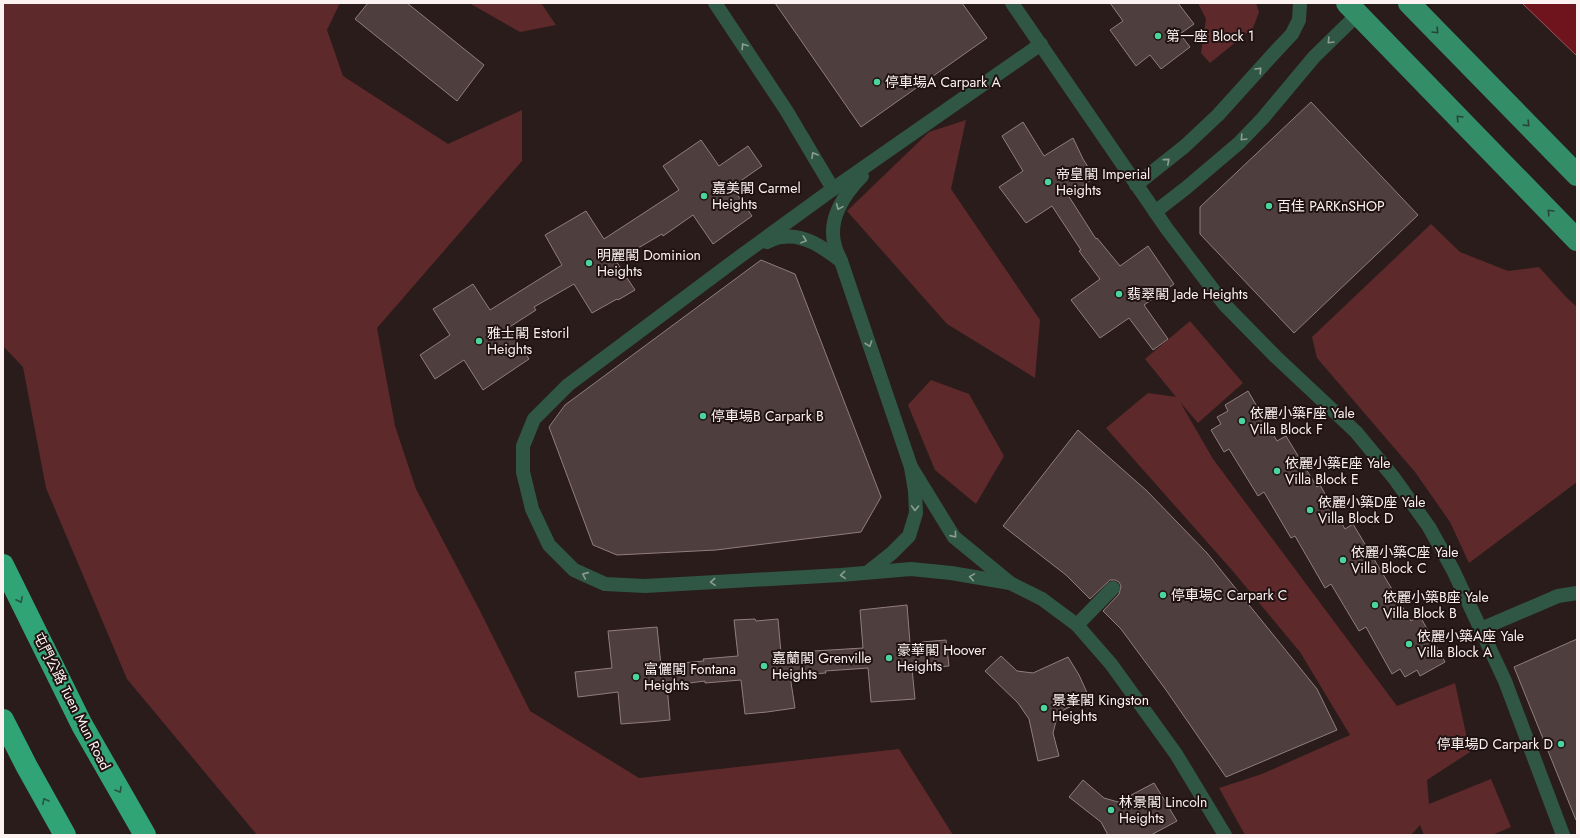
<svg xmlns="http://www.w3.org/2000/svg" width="1580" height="838" viewBox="0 0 1580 838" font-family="Jost,'Noto Sans TC',sans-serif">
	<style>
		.green { fill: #5e292a }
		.water { fill: #6f141d; stroke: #99575d }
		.building { fill: #4e3e3d; stroke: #907e7d }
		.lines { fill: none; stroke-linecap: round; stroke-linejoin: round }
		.service { stroke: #305745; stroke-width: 14 }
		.primary { stroke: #338e68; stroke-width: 22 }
		.motorway { stroke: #31a476; stroke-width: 22 }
		.oneway { stroke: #284434 }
		.oneway2 { stroke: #8c9d92 }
		.oneway3 { stroke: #28543f }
		.poi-dot { fill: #4bd49b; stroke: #201212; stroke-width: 1.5 }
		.labels { text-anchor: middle; stroke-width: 4; stroke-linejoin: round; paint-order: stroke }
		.poi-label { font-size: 14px; fill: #fcf2f1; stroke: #201212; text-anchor: start }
		.street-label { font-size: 14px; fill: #fcf2f1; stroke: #201212 }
	</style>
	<rect width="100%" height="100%" fill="#2a1c1b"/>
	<g class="green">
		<path d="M3,3H340L327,30L343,76L448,144L522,110V161L377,328L395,426L416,489L478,607L530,711L639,778L899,749L953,835H257L127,679L46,488L23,367L3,346Z"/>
		<path d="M469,3H541L556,25L520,32Z"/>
		<path d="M1198,3H1256L1259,12L1253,28L1210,63L1201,53L1206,19Z"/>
		<path d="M966,120L951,189L1040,320L1035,378L947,324L847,211L929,132Z"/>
		<path d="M1431,224L1460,252L1508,271L1539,267L1567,298L1577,307V482L1469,563L1450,522L1415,472L1317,358L1312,337Z"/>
		<path d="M1190,321L1243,383L1198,423L1180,402L1213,459L1397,706L1455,683L1470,752L1427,780L1429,804L1491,779L1511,827L1492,835H1424L1420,825L1411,835H1245L1219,788L1262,774L1350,735L1300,652L1231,569L1106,428L1148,393L1176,397L1145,359Z"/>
		<path d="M931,380L969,394L1004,456L976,504L935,470L908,405Z"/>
	</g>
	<path class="water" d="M1522,3H1577V56Z"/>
	<g class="building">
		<path d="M368,3H407L484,65L457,101L355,19Z"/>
		<path d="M775,3H962L987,38L861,127Z"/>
		<path d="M1110,3H1178L1194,24L1180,34L1190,47L1161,69L1150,55L1136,66L1110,30L1123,21Z"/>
		<path d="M1311,102L1418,215L1294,333L1200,234V207Z"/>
		<path d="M1023,122L1044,156L1073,138L1083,159L1095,178L1068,195L1096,239L1097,238L1120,266L1148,246L1174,284L1144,305L1168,339L1153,350L1129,318L1100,338L1071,300L1100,279L1079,251L1081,250L1052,206L1026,223L999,187L1023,171L1002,136Z"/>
		<path d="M701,140L719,166L748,146L762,166L732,187L752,216L713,244L693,215L663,236L662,234L616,261L635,290L618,300L617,299L592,313L574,284L534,307L536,310L508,328L529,359L483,390L464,360L435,379L420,355L450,335L433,309L473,284L490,310L562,265L545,235L586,211L604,239L679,190L663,166Z"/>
		<path d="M761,260L795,274L881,497L861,532L716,550L617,555L593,545L549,427L565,405Z"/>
		<path d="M1248,391L1277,441L1286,436L1317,487L1320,485L1345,529L1353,524L1411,621L1420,616L1445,662L1420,676L1417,670L1405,677L1400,669L1392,674L1366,627L1359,631L1331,584L1325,588L1295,536L1291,538L1264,492L1258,496L1229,449L1224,452L1211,430L1221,424L1217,417L1228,411L1225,405Z"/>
		<path d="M1078,430L1147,491L1207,553L1317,689L1337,730L1226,777L1166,690L1121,629L1103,611L1119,594L1121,586L1119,582L1115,580H1110L1090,599L1066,575L1003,526Z"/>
		<path d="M907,605L910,643L946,640L949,666L912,669L915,699L871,702L868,668L825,671L826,673L790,676L795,708L767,712L745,714L741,680L705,683V681L667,686L670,720L648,722L621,724L618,692L578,697L575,672L612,668L608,631L657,627L661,665L704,661L703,659L738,656L734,620L755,619L756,621L778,619L781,653L863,648L860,610Z"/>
		<path d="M1577,639V820H1576L1514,667Z"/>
		<path d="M1001,656L1017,671L1033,673L1068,657L1079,675L1089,697L1058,713L1053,733L1059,756L1038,761L1029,719L1018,703L985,671Z"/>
		<path d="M1083,780L1104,798L1118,802L1154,783L1177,821L1151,835H1108L1101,822L1069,797Z"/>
	</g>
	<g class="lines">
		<g class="service">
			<path d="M715,3L786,110L833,189"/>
			<path d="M1012,3L1167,229L1224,304L1276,357L1356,432L1394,478L1429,527L1453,570L1505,681L1563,835"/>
			<path d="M1136,185L1185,146L1218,115L1276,51L1292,34L1299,20L1300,3"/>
			<path d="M1155,212L1186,188L1239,143L1263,118L1314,57L1358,14"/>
			<path d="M767,242C772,240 777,237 782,237C804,233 825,249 841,261L911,467L915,491L916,513L909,536L892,553L868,572"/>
			<path d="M841,261C839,256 836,251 835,246C827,220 844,194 862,176"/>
			<path d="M911,467L954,537L1010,583L1042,599L1077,625L1111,664L1176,754L1225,835"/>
			<path d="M1010,583L951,573L911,569L841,575L645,586L605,584L574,570L549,545L532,509L523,472V446L534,419L568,385L742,255L833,189L1041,44"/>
			<path d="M1077,625L1113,588"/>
			<path d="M1481,629L1558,596L1577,593"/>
		</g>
		<g class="primary">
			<path d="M1347,3L1577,240"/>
			<path d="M1409,3L1577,175"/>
		</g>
		<g class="motorway">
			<path d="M3,565L82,725L145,835"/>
			<path d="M3,720L27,767L65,835"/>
		</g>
	</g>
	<defs><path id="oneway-chevron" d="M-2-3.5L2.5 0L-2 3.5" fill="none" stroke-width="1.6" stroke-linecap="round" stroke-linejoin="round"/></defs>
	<g class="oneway">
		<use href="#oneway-chevron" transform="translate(1436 31) rotate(46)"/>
		<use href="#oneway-chevron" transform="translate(1459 118) rotate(-134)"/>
		<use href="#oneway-chevron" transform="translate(1527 124) rotate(46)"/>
		<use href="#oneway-chevron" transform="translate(1550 212) rotate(-134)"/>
	</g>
	<g class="oneway2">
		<use href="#oneway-chevron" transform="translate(1330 41) rotate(135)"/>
		<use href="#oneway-chevron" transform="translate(744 46) rotate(-123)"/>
		<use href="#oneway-chevron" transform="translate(1259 70) rotate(-47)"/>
		<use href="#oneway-chevron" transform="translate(1243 138) rotate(134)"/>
		<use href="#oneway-chevron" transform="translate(814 155) rotate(-120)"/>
		<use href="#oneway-chevron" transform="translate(1167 161) rotate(-40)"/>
		<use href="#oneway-chevron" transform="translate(839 207) rotate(114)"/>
		<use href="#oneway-chevron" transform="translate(804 240) rotate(19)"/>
		<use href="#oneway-chevron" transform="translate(869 344) rotate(71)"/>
		<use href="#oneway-chevron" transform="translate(915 508) rotate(92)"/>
		<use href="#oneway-chevron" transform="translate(954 535) rotate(51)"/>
		<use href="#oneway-chevron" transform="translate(585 575) rotate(-156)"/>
		<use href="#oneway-chevron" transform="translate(843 575) rotate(175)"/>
		<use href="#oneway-chevron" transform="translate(972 577) rotate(-171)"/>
		<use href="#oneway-chevron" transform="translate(713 582) rotate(177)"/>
	</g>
	<g class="oneway3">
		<use href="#oneway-chevron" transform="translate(20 600) rotate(64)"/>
		<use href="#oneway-chevron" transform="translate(119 790) rotate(60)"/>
		<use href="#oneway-chevron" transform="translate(45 801) rotate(-119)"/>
	</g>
	<g class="poi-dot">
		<circle cx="1158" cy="36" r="4"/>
		<circle cx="877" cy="82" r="4"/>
		<circle cx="1048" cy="182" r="4"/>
		<circle cx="704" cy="196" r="4"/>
		<circle cx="1269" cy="206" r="4"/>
		<circle cx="589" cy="263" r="4"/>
		<circle cx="1119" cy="294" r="4"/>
		<circle cx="479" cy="341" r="4"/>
		<circle cx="703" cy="416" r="4"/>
		<circle cx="1242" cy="421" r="4"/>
		<circle cx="1277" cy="471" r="4"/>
		<circle cx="1310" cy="510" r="4"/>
		<circle cx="1343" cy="560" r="4"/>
		<circle cx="1163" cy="595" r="4"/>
		<circle cx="1375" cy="605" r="4"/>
		<circle cx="1409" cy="644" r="4"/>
		<circle cx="889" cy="658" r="4"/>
		<circle cx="764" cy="666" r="4"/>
		<circle cx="636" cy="677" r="4"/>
		<circle cx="1044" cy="708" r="4"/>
		<circle cx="1561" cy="744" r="4"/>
		<circle cx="1111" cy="810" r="4"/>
	</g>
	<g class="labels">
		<g class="poi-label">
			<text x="1166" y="41">第一座 Block 1</text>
			<text x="885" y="87">停車場A Carpark A</text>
			<text x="1056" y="179">帝皇閣 Imperial<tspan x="1056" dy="16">Heights</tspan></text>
			<text x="712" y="193">嘉美閣 Carmel<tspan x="712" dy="16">Heights</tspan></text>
			<text x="1277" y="211">百佳 PARKnSHOP</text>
			<text x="597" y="260">明麗閣 Dominion<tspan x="597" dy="16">Heights</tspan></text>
			<text x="1127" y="299">翡翠閣 Jade Heights</text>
			<text x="487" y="338">雅士閣 Estoril<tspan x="487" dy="16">Heights</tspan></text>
			<text x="1250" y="418">依麗小築F座 Yale<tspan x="1250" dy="16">Villa Block F</tspan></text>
			<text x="711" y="421">停車場B Carpark B</text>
			<text x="1285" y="468">依麗小築E座 Yale<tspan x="1285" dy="16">Villa Block E</tspan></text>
			<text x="1318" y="507">依麗小築D座 Yale<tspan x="1318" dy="16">Villa Block D</tspan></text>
			<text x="1351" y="557">依麗小築C座 Yale<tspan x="1351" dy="16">Villa Block C</tspan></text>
			<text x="1171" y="600">停車場C Carpark C</text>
			<text x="1383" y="602">依麗小築B座 Yale<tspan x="1383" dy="16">Villa Block B</tspan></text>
			<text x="1417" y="641">依麗小築A座 Yale<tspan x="1417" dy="16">Villa Block A</tspan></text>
			<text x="897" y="655">豪華閣 Hoover<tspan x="897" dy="16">Heights</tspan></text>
			<text x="772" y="663">嘉蘭閣 Grenville<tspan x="772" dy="16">Heights</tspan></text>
			<text x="644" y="674">富儷閣 Fontana<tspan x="644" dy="16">Heights</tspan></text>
			<text x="1052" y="705">景峯閣 Kingston<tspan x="1052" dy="16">Heights</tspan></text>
			<text x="1553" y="749" text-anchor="end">停車場D Carpark D</text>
			<text x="1119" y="807">林景閣 Lincoln<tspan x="1119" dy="16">Heights</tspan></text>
		</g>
		<g class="street-label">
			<text transform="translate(72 701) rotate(63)" y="5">屯門公路 Tuen Mun Road</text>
		</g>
	</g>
	<rect width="1580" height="838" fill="none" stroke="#fcf2f1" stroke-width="8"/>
</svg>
